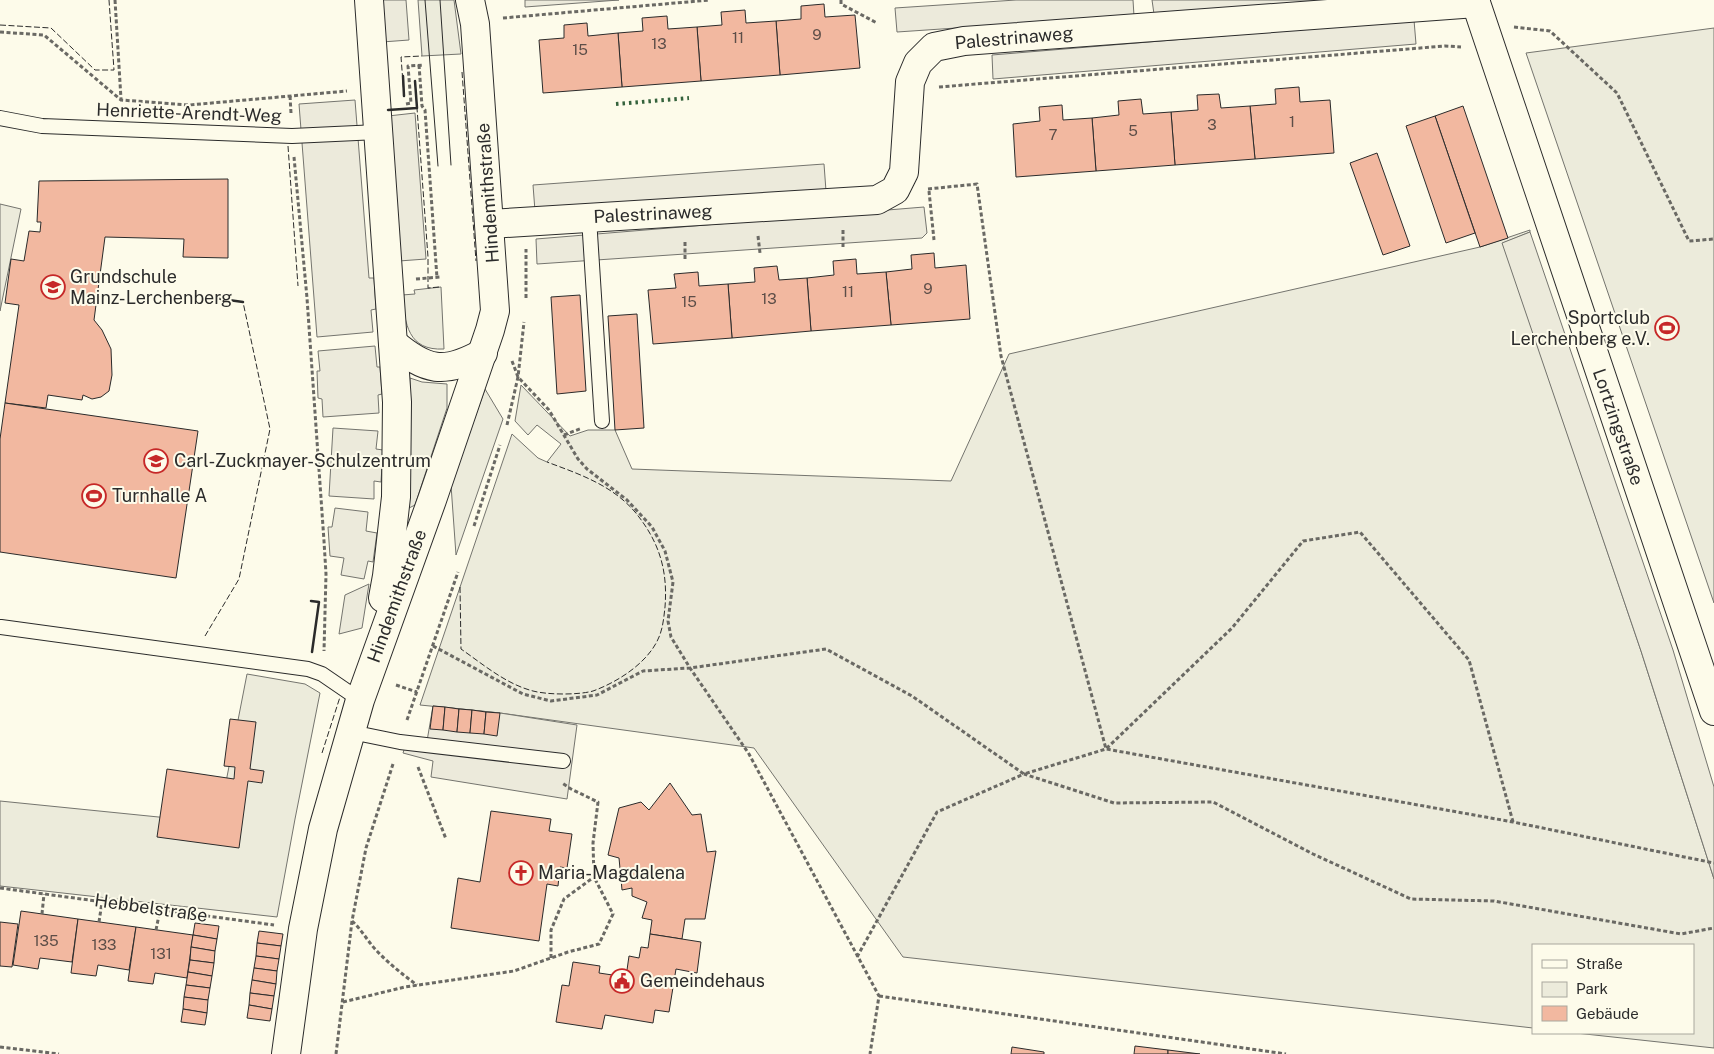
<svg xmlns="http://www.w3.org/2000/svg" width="1714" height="1054" viewBox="0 0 1714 1054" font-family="'Public Sans',sans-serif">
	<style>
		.green { fill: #ecebdb; stroke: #74746e }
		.parking { fill: #eceadb; stroke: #74746e }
		.building { fill: #f2b8a0; stroke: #2b2b2b }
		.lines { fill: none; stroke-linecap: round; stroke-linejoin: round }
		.lane-casing { stroke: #2b2b2b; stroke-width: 16 }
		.street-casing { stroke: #2b2b2b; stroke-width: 30 }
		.secondary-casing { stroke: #2b2b2b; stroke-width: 30 }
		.path { stroke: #6a6964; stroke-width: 3; stroke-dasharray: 4 2.5; stroke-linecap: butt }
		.lane { stroke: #fdfbea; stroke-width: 14 }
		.street { stroke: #fdfbea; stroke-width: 28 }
		.secondary { stroke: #fdfbea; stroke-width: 28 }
		.tram { stroke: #2b2b2b; stroke-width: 1 }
		.hedge { stroke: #34623c; stroke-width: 4; stroke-dasharray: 2.5 4; stroke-linecap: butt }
		.fence { stroke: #2b2b2b; stroke-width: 1; stroke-dasharray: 6 2.5; stroke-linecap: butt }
		.wall { stroke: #2b2b2b; stroke-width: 2.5 }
		.labels { text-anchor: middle; stroke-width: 4; stroke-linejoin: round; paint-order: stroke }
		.number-label { font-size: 15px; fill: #5d4e48 }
		.street-label { font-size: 18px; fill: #2b2b2b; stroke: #fdfbea }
		.poi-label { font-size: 18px; fill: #2b2b2b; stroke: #fdfbea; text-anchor: start }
	</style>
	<rect width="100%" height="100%" fill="#fdfbea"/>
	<g class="green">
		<path d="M418,0H454L461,54L422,56Z"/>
		<path d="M1714,28V603L1526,53Z"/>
		<path d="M0,204L21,209L0,311Z"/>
		<path d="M1530,230V232L1503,243L1641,651L1714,879V1048L1576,1033H1693V945H1533V1028L903,957L754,748L500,713L420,705L512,434L538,458L547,462L561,444L537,425L528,435L515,421L521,385L570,436L588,430H615L632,469L951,481L1009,354L1480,247Z"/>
		<path d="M441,287L444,349C408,351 405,324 402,295L415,294L414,290Z"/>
		<path d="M410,378L422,382L447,384V408L415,505L409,508L407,505Z"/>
		<path d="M485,389L503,419L456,555L451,485Z"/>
		<path d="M247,674L305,684L320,693L295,819L277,917L0,886V801L218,823Z"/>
	</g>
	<g class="parking">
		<path d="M379,0H406L409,40L382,42Z"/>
		<path d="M525,0H619L525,7Z"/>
		<path d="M1016,0H1133L1134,16L897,32L895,8Z"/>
		<path d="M1152,0H1337L1154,14Z"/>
		<path d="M1414,20L1416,44L993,79L992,55Z"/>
		<path d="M355,100L369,278H374L376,309L371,310L373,332L317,337L299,104Z"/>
		<path d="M415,113L426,259L399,261L388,116Z"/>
		<path d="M824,164L826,191L535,211L533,185Z"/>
		<path d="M924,207L927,233L922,238L537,264L536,239Z"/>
		<path d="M1530,232L1673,650L1714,787V879L1641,651L1502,243Z"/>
		<path d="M375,346L377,367H380L382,394L378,395L379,413L323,417L322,399L318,398L317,371H320L318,351Z"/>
		<path d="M333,428L378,431L376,449L383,450L381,482L374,481V499L329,496Z"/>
		<path d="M335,508L368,512L366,531L377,533L373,562L368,561L364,579L341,575L344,558L330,556L328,527H332Z"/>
		<path d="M369,584L362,628L339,634L345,595Z"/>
		<path d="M433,706L500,713L577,725L567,799L431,777L433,761L403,753L408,738L427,741Z"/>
	</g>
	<g class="building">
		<path d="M824,4L825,17L855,15L860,68L780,75L776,21L801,19V6Z"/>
		<path d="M745,10L746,23L776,21L780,75L701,81L697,27L722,25L721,12Z"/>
		<path d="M667,16L668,29L697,27L701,81L622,87L618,33L643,31L642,18Z"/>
		<path d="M587,23L588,36L618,33L622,87L543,93L539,40L564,38V25Z"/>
		<path d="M1299,87L1300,102L1330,100L1334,153L1255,159L1250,106L1276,104L1275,89Z"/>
		<path d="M1219,94L1221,108L1250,106L1255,159L1175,165L1171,112L1198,110L1197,95Z"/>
		<path d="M1141,99L1143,114L1171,112L1175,165L1096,171L1092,118L1119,115L1118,101Z"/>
		<path d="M1062,105L1063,120L1092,118L1096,171L1016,177L1013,124L1040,121L1039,107Z"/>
		<path d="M1463,106L1508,238L1480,247L1435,116Z"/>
		<path d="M1435,116L1475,233L1446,243L1406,126Z"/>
		<path d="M1377,153L1410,246L1383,255L1350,163Z"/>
		<path d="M228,179V258L183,257L184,239L105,237L94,320L102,330L111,349L112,375L109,391L101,397L92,399L83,395L82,400L48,395L46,408L5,403L19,305L5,303L11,259L24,261L29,231L40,232L41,222H37L39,181Z"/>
		<path d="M934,253L935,268L966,265L970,319L891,325L886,272L912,269L911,255Z"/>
		<path d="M856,259L857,274L886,272L891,325L811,331L807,278L834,275L833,261Z"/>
		<path d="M777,266L779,280L807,278L811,331L732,338L728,284L755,282L754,268Z"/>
		<path d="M698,272L699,286L728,284L732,338L653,344L648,290L676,288L674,274Z"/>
		<path d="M580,295L586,391L557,394L551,297Z"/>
		<path d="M637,314L644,428L615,430L608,316Z"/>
		<path d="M5,403L198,431L176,578L0,552V439Z"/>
		<path d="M433,706L445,707L443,730L430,729Z"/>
		<path d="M445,707L459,709L457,732L443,730Z"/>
		<path d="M459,709L472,710L470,733L457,732Z"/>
		<path d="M472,710L486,712L484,734L470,733Z"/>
		<path d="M486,712L500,713L497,736L484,734Z"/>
		<path d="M230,719L256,722L250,769L264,771L262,783L248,781L239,848L157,837L167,769L234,779L235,767L224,766Z"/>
		<path d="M670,783L692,815L701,814L707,852L716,851L705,919H685L682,939L650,934L652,920L642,918L647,902L632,896V888L622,890L619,858L608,855L619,808L641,802L649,810Z"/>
		<path d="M491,811L551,819L549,831L572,834L567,868L560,867L558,886L547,884L539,941L451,928L458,878L480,882Z"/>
		<path d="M21,911L78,919L72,962L40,958L38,969L13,965Z"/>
		<path d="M78,919L136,927L129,970L98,965L96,976L71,973Z"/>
		<path d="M0,922L18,924L12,967L0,966Z"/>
		<path d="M195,923L219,926L217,939L193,935Z"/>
		<path d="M136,927L193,935L187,978L155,973L153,984L128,981Z"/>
		<path d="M259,931L283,934L281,946L257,943Z"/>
		<path d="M650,934L701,942L697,973L676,969L669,1012L655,1010L653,1023L605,1015L602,1029L556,1022L562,985L569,986L573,962L600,966L599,973L626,977L629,956L639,958L641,947L648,948Z"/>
		<path d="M193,935L217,939L215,951L191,947Z"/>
		<path d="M257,943L281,946L279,959L256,956Z"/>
		<path d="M191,947L215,951L214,963L190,960Z"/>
		<path d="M256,956L279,959L277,971L254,968Z"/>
		<path d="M190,960L214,963L212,976L188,972Z"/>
		<path d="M254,968L277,971L276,984L252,980Z"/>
		<path d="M188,972L212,976L210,988L186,985Z"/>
		<path d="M252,980L276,984L274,996L250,993Z"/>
		<path d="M186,985L210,988L208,1000L184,997Z"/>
		<path d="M250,993L274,996L272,1009L249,1005Z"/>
		<path d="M184,997L208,1000L207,1013L183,1009Z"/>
		<path d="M249,1005L272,1009L270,1021L247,1018Z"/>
		<path d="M183,1009L207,1013L205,1025L181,1022Z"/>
		<path d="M1135,1046L1168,1050V1054H1134Z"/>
		<path d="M1012,1047L1044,1052V1054H1011Z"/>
		<path d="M1168,1050L1200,1054H1168Z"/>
	</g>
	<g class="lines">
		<g class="lane-casing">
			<g id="lane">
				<path d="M0,118L42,126L292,136L378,132"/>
				<path d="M589,218L602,421"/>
				<path d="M1,627L308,669L322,674L360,700"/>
				<path d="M351,732L400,742L563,761"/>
			</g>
		</g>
		<g class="street-casing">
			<g id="street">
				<path d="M1475,0L1714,711"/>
				<path d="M490,224L877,200L895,190L904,172L910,82L918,63L934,47L964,41L1476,3"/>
			</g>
		</g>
		<g class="secondary-casing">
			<g id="secondary">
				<path d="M369,0L397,402L396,497L387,576L383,598"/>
				<path d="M393,343C426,371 444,375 483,353"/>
				<path d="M286,1054L303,929L323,829L360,700L432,500L490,330L495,311L475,24L470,0"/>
			</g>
		</g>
		<g class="path">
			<path d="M115,0L121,99"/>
			<path d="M841,0V4L877,23"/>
			<path d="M503,18L710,0"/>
			<path d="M1514,27L1550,31L1617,93L1689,241L1714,239"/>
			<path d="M0,32L44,35L121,100L189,105L347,91"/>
			<path d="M419,65L422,106L425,110L437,278"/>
			<path d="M939,87L1445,46L1461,47"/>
			<path d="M290,96L291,113"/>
			<path d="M406,104L411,103L408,66L424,65"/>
			<path d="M294,157L307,298L324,541L326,574L324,651"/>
			<path d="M928,189L977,184L1001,356L1106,749L1232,628L1303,541L1360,532L1469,660L1513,822"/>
			<path d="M929,191L934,240"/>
			<path d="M843,230V247"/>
			<path d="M758,236L760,253"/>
			<path d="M685,242V259"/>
			<path d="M416,279L440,277"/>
			<path d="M526,298V249"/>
			<path d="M512,361L518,377L549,410L578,459L587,469L627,500L652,527L665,551L673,582L668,621L671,637L690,668L749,754L879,996L870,1054"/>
			<path d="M507,425L518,377L524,322"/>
			<path d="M564,435L582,428"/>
			<path d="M474,526L500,445"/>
			<path d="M433,646L523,694L551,701L597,695L643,671L690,668L826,649L912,696L1024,774L1106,749L1513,822L1714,863"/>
			<path d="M396,685L417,692"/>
			<path d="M407,720L458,572"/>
			<path d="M418,767L446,839"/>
			<path d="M0,888L274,925"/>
			<path d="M42,914L44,894"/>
			<path d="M352,921C361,929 367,940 375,949C388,963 402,974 417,985"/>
			<path d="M99,922L102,902"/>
			<path d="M156,930L160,910"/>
			<path d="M857,957L937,812L1024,774L1114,803L1213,802L1313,854L1411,899L1494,901L1681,934L1714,928"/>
			<path d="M551,958V930L564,899L594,877"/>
			<path d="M879,996L1286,1054"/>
			<path d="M343,1002L405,987L514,971L568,952L599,944L613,914L594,877L593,843L598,802L571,789L562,783"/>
			<path d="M0,1047L59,1054"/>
			<path d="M336,1054L352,921L366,848L393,764"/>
		</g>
		<use href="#lane" class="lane"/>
		<use href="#street" class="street"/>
		<use href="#secondary" class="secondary"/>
		<g class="tram">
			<path d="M425,0L438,166"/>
			<path d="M440,0L451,165"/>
		</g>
		<path class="hedge" d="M616,104L689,98"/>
		<g class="fence">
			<path d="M0,25L51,28L95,70H114L109,0"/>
			<path d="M462,72L476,261"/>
			<path d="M415,81L428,257V288L439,287"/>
			<path d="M404,96L401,57L422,56"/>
			<path d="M288,146L298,286"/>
			<path d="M460,587L461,649C484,665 506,684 533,691C548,695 579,695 593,691C618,682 649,662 659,637C663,628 664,616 665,607C668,570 659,541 635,512C612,485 579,474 547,462"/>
			<path d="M205,636L239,579L270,429L243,302"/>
			<path d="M322,753L340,697"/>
		</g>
		<g class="wall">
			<path d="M403,76L404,96"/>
			<path d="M388,110L417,108L415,81"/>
			<path d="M207,297L243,302"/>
			<path d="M311,601L319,602L312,652"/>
		</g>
	</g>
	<defs>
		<g id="school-ring" transform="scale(1.25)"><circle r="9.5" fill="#fdfbea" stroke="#c62828" stroke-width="1.5"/><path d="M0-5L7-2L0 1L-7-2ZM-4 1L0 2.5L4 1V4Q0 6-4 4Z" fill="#c62828"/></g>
		<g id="stadium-ring" transform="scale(1.25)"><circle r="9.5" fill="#fdfbea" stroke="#c62828" stroke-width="1.5"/><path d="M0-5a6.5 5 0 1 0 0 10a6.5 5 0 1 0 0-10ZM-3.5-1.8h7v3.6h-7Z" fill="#c62828"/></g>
		<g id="church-ring" transform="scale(1.25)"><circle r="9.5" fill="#fdfbea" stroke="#c62828" stroke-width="1.5"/><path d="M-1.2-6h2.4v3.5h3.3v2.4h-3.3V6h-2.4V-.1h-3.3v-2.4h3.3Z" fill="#c62828"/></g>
		<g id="civic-ring" transform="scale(1.25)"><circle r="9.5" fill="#fdfbea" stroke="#c62828" stroke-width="1.5"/><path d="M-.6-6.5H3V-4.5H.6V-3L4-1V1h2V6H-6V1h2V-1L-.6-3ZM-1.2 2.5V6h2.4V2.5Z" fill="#c62828"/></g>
	</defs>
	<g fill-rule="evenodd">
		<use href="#school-ring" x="53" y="287"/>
		<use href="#stadium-ring" x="1667" y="328"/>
		<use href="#school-ring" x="156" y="461"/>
		<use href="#stadium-ring" x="94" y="496"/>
		<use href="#church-ring" x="521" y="873"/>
		<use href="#civic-ring" x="622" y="981"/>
	</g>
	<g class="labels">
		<g class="number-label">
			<text x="817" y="40">9</text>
			<text x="738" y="43">11</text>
			<text x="659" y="49">13</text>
			<text x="580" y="55">15</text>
			<text x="1292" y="127">1</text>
			<text x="1212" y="130">3</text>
			<text x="1133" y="136">5</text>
			<text x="1053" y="140">7</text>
			<text x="928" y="294">9</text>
			<text x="848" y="297">11</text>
			<text x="769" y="304">13</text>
			<text x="689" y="307">15</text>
			<text x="46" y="946">135</text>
			<text x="104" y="950">133</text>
			<text x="161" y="959">131</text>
		</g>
		<g class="street-label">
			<text transform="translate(1014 38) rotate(-5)" y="6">Palestrinaweg</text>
			<text transform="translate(189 113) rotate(2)" y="6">Henriette-Arendt-Weg</text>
			<text transform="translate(488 193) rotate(-94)" y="6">Hindemithstraße</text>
			<text transform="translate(653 214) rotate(-3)" y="6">Palestrinaweg</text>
			<text transform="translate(1618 427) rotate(71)" y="6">Lortzingstraße</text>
			<text transform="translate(397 596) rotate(-70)" y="6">Hindemithstraße</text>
			<text transform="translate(151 908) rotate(8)" y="6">Hebbelstraße</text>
		</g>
		<g class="poi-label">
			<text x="70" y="283">Grundschule<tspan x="70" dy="21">Mainz-Lerchenberg</tspan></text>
			<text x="1650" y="324" text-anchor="end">Sportclub<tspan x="1650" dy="21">Lerchenberg e.V.</tspan></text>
			<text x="174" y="467">Carl-Zuckmayer-Schulzentrum</text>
			<text x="112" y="502">Turnhalle A</text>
			<text x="538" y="879">Maria-Magdalena</text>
			<text x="640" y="987">Gemeindehaus</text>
		</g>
	</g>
	<rect x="1532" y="944" width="162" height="90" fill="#fdfbea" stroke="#a9a89e"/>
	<rect x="1542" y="960" width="25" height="8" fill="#fdfbea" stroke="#a9a89e"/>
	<text x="1576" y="969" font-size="15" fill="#2b2b2b">Straße</text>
	<rect x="1542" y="982" width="25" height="15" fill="#ecebdb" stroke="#a9a89e"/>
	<text x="1576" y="994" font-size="15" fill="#2b2b2b">Park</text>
	<rect x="1542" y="1006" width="25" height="15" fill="#f2b8a0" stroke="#a9a89e"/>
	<text x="1576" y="1019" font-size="15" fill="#2b2b2b">Gebäude</text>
</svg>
